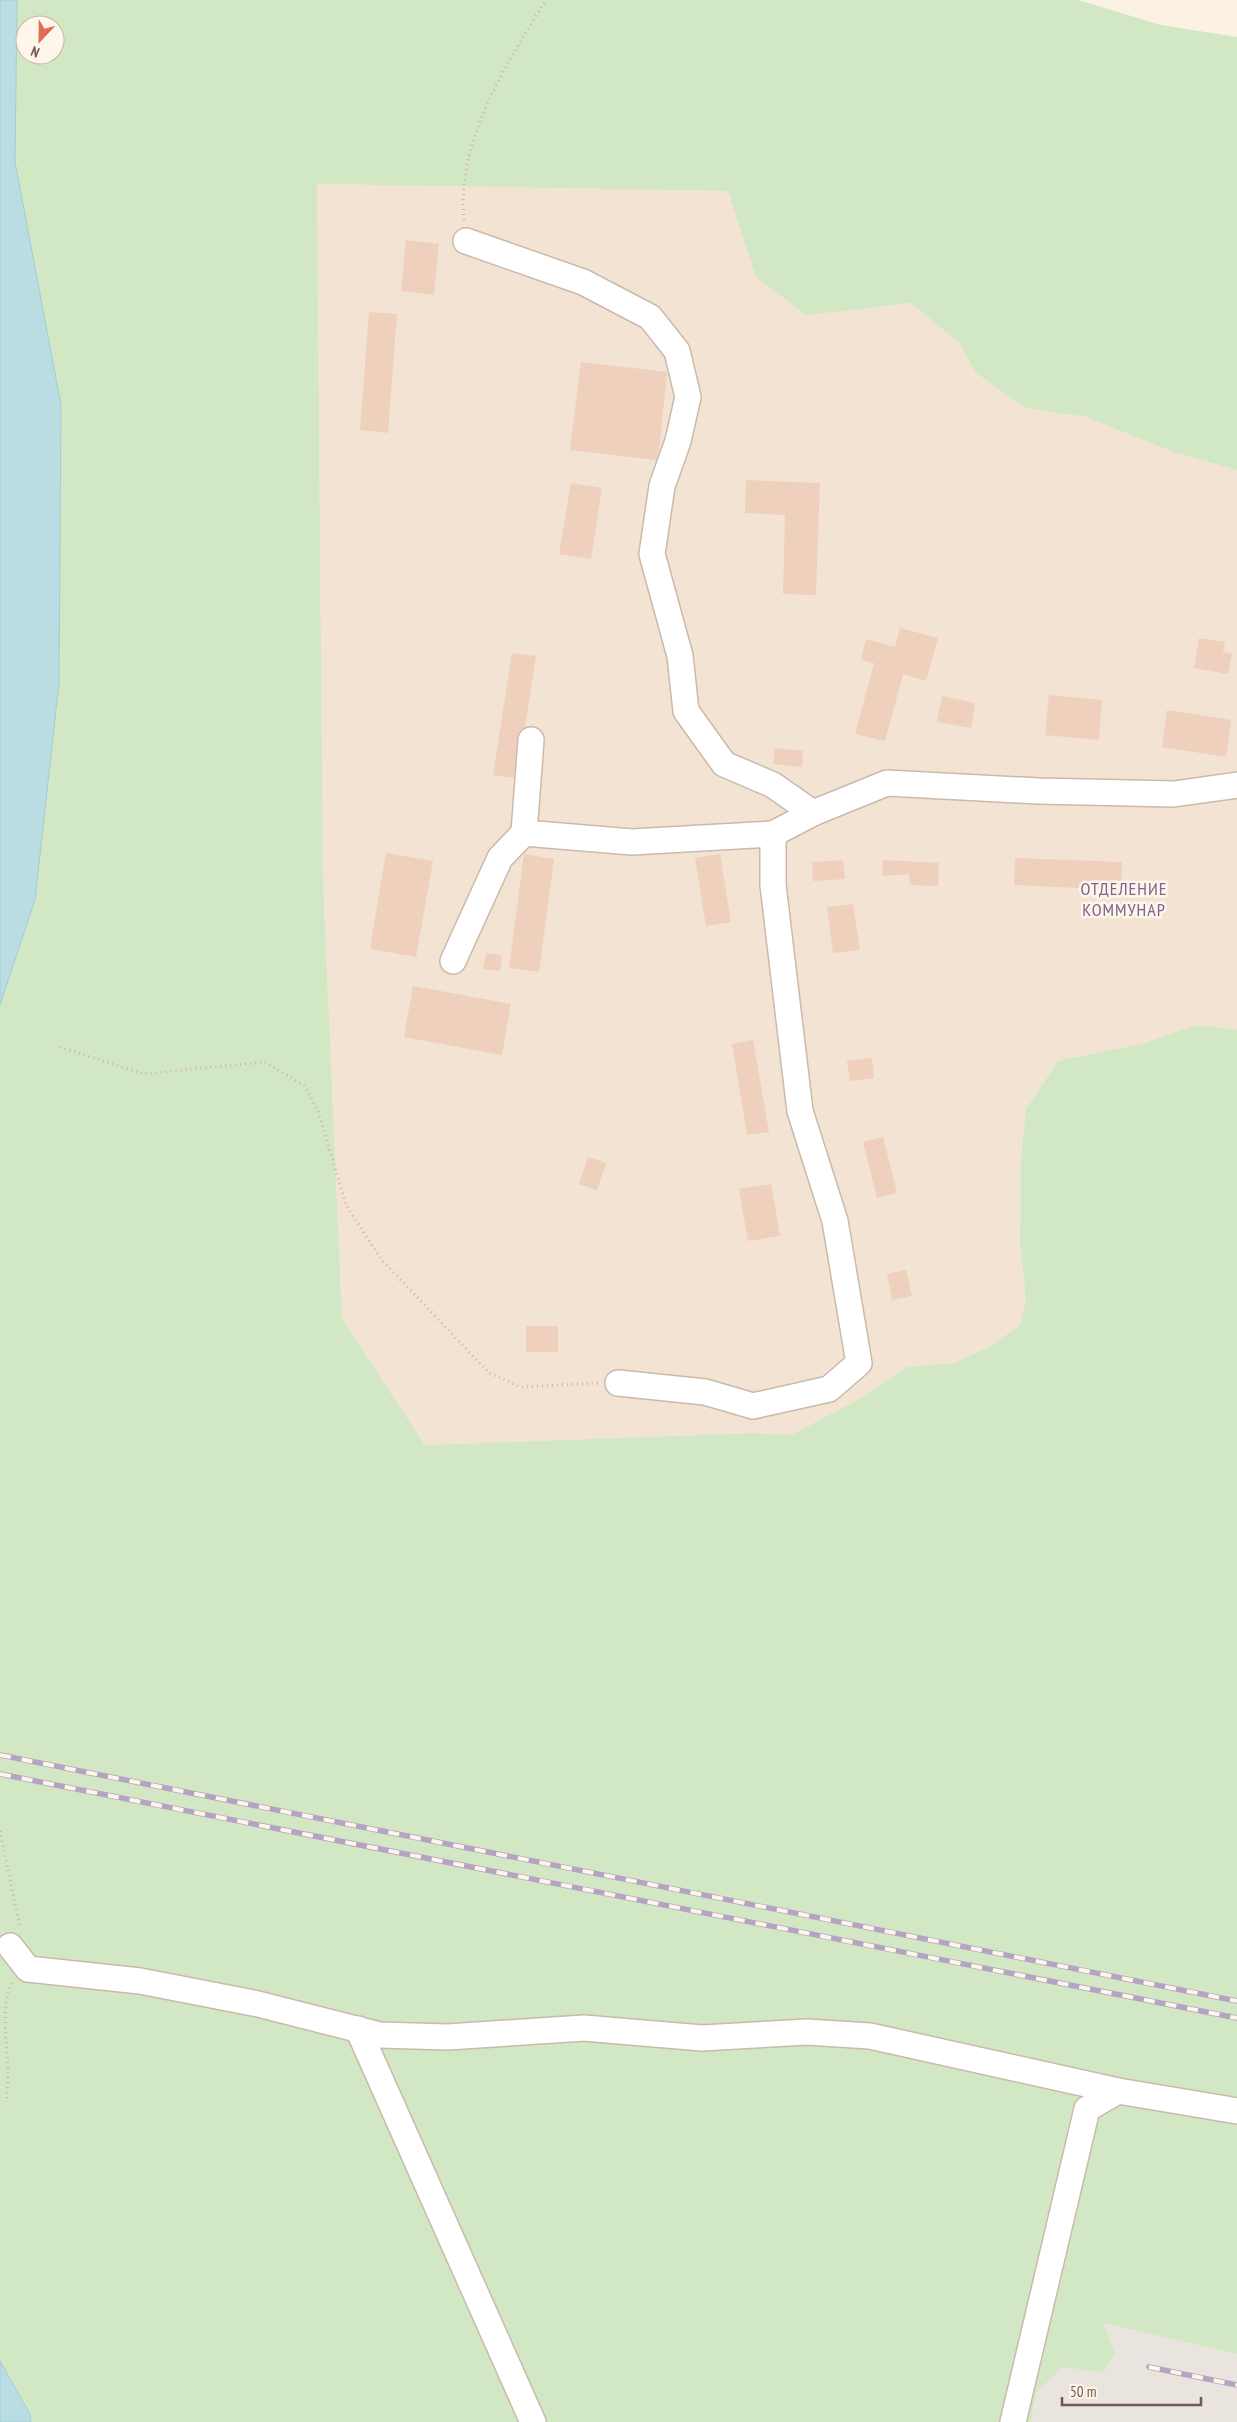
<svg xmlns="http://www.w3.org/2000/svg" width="1237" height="2422" viewBox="0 0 1237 2422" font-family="'PT Sans Narrow',sans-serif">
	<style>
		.residential { fill: #f2e3d3 }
		.industrial { fill: #eae4de }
		.green { fill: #d2e7c3; fill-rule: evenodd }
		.water { fill: #badde3; stroke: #a1cdd4 }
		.building { fill: #eed0bd }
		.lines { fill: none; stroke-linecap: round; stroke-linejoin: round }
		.minor-casing { stroke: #cbb9ab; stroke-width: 28 }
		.path { stroke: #d3b4a1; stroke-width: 3; stroke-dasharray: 1 4; stroke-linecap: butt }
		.minor { stroke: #fff; stroke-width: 25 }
		.rail-casing { stroke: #b4a3c3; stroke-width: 5.5 }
		.rail { stroke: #fef6ea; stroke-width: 4; stroke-dasharray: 11; stroke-linecap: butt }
		.labels { text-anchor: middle; stroke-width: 5; stroke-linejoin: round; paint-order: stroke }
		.quarter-label { font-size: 18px; letter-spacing: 1px; fill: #7f638e; stroke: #fef6ea }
	</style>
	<rect width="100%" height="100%" fill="#fbf2e4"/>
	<path class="residential" d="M317,184L729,191L756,277L878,307L911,303L960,344L975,372L1025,408L1086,417L1173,452L1237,470V1030L1197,1025L1141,1044L1058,1061L1026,1109L1021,1158L1020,1242L1026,1300L1020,1325L987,1348L954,1363L907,1367L863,1397L791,1435L753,1433L425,1445L342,1319L323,879Z"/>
	<path class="industrial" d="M1103,2323L1237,2354V2422H1031L1036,2393L1063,2367L1102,2373L1115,2353Z"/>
	<path class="green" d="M17,0H1078L1161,25L1237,37V470L1173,452L1086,417L1025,408L975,372L960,344L911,303L807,315L756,277L728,191L317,184L323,879L342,1319L425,1445L753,1433L791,1435L863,1397L907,1367L954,1363L987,1348L1020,1325L1026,1300L1020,1242L1021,1158L1026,1109L1058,1061L1141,1044L1197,1025L1237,1030V2354L1103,2323L1115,2353L1102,2373L1063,2367L1036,2393L1031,2422H31L30,2414L0,2361V1005L35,900L59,683L61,405L15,162ZM25,25H55V55H25Z"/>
	<g class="water">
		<path d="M0,0H17L15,162L61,405L59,683L35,900L0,1005Z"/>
		<path d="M0,2361L30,2414L31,2422H0Z"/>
	</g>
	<g class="building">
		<path d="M406,240L439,244L434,295L401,291Z"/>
		<path d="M369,312L397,314L388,433L360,430Z"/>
		<path d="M581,362L667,372L659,451L656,460L570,450Z"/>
		<path d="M746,480L820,483L816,595L783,594L785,515L745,513Z"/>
		<path d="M571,483L602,488L591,559L559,554Z"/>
		<path d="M900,628L938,638L926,681L903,674L885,741L855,734L874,663L861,660L866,639L895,647Z"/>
		<path d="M1199,638L1225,642L1223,652L1232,654L1228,674L1194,668Z"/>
		<path d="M512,653L536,656L525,727L519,732L517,739L514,778L493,775Z"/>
		<path d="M1049,695L1102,700L1099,740L1045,735Z"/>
		<path d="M942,696L975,703L971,728L937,722Z"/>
		<path d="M1167,710L1231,720L1226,757L1162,747Z"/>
		<path d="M775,748L803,751L802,767L773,764Z"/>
		<path d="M386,853L433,861L416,957L370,949Z"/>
		<path d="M524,854L554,859L539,972L509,968Z"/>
		<path d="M720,854L731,922L706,926L695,858Z"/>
		<path d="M1015,858L1122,862L1121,890L1014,885Z"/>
		<path d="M843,860L845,879L813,881L812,862Z"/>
		<path d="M883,860L939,863L938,886L910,885L909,874L882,876Z"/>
		<path d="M853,904L860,950L833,953L827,907Z"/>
		<path d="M486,953L502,955L500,971L483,969Z"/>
		<path d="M413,986L511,1004L502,1055L404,1037Z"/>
		<path d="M753,1040L769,1132L747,1135L732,1044Z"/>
		<path d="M872,1058L874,1078L850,1081L847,1061Z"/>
		<path d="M883,1137L897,1193L877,1198L863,1142Z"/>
		<path d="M588,1157L606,1163L597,1190L579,1184Z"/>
		<path d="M771,1184L780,1236L748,1241L739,1189Z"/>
		<path d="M906,1270L912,1296L892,1300L887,1274Z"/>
		<rect x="526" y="1326" width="32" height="26"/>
	</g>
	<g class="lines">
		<g class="minor-casing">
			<g id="minor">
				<path d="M466,241L583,282L650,317L677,351L688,397L678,441L662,486L652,554L680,656L686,711L724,764L773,785L813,813"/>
				<path d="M531,740L524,833L632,842L773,834"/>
				<path d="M453,961L500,858L524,833"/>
				<path d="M618,1383L705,1392L753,1406L829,1389L859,1363L835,1221L800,1111L773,885V834L813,813L887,783L1039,791L1174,794L1237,785"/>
				<path d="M10,1946L28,1969L140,1981L258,2004L380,2035L448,2037L584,2028L702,2038L807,2032L870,2036L1118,2091"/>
				<path d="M358,2029L533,2422"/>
				<path d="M1013,2422L1087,2109L1118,2091L1237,2111"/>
			</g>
		</g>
		<g class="path">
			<path d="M464,220C456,141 506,65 546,0"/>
			<path d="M60,1047L143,1074L265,1062L305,1086L318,1111L346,1205L381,1259L489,1373L521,1387L598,1383"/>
			<path d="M0,1831L20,1928"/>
			<path d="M7,2098C7,2089 8,2079 8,2070C7,2044 0,2002 13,1981"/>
		</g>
		<use href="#minor" class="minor"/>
		<g class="rail-casing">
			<g id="rail">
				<path d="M0,1755L1237,2001"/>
				<path d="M0,1774L1237,2018"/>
				<path d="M1149,2367L1237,2385"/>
			</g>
		</g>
		<use href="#rail" class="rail"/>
	</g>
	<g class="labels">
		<g class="quarter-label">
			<text x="1124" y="895">ОТДЕЛЕНИЕ<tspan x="1124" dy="21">КОММУНАР</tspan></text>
		</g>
	</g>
	<g transform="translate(40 40) rotate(202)"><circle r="24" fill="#fef6ea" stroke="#c6b7aa"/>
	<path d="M0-4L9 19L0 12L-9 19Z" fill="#dd6e50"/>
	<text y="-8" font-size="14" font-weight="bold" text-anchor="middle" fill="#71584b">N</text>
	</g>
	<path d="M1062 2397v8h139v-8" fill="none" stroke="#71584b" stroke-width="2.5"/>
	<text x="1070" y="2397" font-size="15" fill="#71584b" stroke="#fef6ea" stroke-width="4" paint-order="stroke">50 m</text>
</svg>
